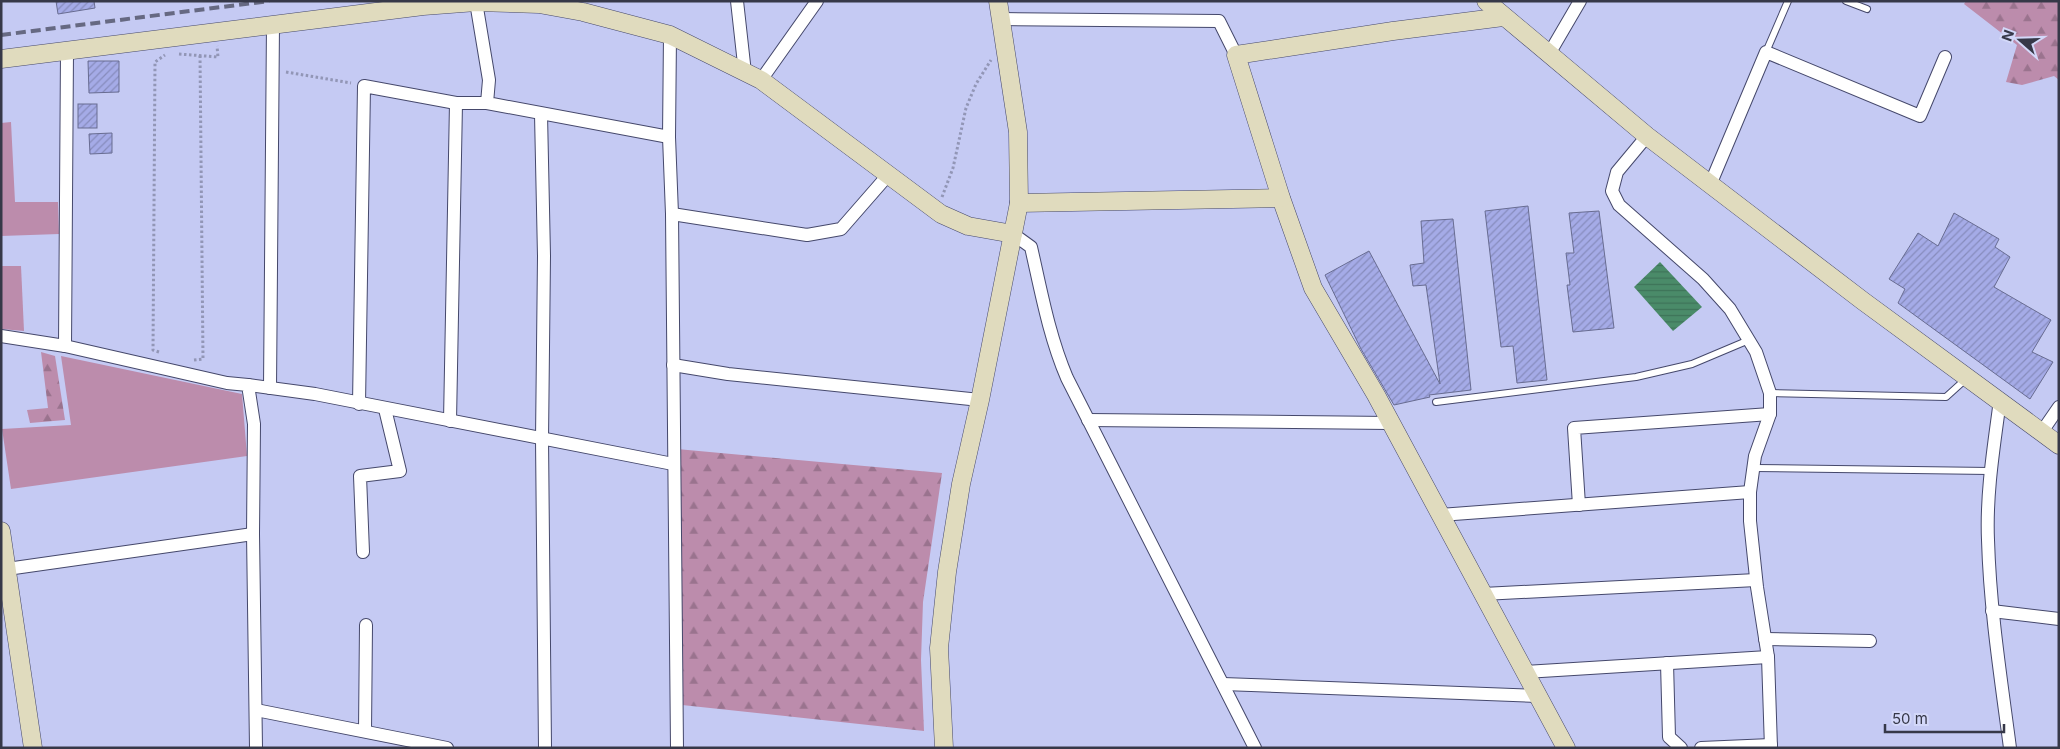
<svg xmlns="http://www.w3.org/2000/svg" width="2060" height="749" viewBox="0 0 2060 749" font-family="Inter,sans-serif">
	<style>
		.grass { fill: #bc8cac }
		.forest { fill: url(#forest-firs) }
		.water { fill: url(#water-rules) }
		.building { fill: url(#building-hatch); stroke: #686c91 }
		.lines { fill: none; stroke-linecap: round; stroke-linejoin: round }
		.lane-casing { stroke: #45486b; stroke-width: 8 }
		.street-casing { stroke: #45486b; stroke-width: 14 }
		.secondary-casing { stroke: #45486b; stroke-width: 19 }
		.path { stroke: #9296b6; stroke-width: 3; stroke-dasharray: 2.5 2.5; stroke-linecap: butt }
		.lane { stroke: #fff; stroke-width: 6 }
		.street { stroke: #fff; stroke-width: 12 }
		.secondary { stroke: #e0dbbe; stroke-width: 18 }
		.rail { stroke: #666982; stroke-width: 4; stroke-dasharray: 10 5; stroke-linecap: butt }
	</style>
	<defs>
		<pattern id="forest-firs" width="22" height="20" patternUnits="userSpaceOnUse" patternTransform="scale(1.25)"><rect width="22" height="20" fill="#bc8cac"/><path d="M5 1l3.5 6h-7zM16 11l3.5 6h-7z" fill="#9a738e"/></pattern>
		<pattern id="water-rules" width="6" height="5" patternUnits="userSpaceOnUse" patternTransform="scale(1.25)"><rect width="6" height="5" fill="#4a8b69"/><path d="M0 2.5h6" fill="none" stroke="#3e7358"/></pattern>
		<pattern id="building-hatch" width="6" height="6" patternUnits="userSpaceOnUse" patternTransform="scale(1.25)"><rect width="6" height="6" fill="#a5abe7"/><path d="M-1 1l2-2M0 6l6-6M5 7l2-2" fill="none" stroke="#878cbd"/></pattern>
	</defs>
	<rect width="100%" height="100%" fill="#c5caf3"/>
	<g class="grass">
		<path d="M11,122L15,202H58L59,234L1,236V123Z"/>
		<path d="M1,266H21L24,331L1,329Z"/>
		<path d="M61,356L242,394L247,456L11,489L2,429L71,425Z"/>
	</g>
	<g class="forest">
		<path d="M1966,1H2059V80L2054,76L2022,85L2006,82L2017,45L1964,4Z"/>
		<path d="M41,352L55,356L65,420L30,423L27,410L48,408Z"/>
		<path d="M677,449L942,473L923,602L921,660L924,731L682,705Z"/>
	</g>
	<path class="water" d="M1660,262L1702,307L1673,331L1634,287Z"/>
	<g class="building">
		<path d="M56,1H94L95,8L58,14Z"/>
		<path d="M88,61H119V92L89,93Z"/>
		<rect x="78" y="104" width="19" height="24"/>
		<path d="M112,133V153L90,154L89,134Z"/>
		<path d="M1528,206L1547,380L1517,383L1513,346L1501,347L1485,211Z"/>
		<path d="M1599,211L1614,328L1573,332L1567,285H1570L1566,253H1574L1569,213Z"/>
		<path d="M1954,213L1999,239L1995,247L2010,257L1994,287L2051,320L2032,352L2053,362L2030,399L1898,303L1905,289L1889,279L1918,233L1938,246Z"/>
		<path d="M1453,219L1471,390L1429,395L1430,397L1394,405L1361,349L1325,275L1369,251L1440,384L1426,285L1413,286L1410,265L1424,263L1421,221Z"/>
	</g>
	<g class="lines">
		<g class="lane-casing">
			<g id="lane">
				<path d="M1846,1L1867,9"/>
				<path d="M1766,52L1788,1"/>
				<path d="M1770,393L1946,397L1967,378"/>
				<path d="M1436,402L1636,377L1692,364L1749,340"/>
				<path d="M1754,468L1990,471"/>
			</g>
		</g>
		<g class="street-casing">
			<g id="street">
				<path d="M737,1L745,73"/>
				<path d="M476,2L489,80L487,103L669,137"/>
				<path d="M1000,19L1219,21L1236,55"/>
				<path d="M670,35L669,137L672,214L677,748"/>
				<path d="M1549,54L1580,1"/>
				<path d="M761,80L817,1"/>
				<path d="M541,114L544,256L542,439L545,748"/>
				<path d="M1647,136L1617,172L1612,191L1619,205L1703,279L1730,309L1756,352L1770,393V414L1755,456L1750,492V521L1757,587L1768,657L1771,748"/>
				<path d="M1710,185L1766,52L1920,116L1945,57"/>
				<path d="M672,214L807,235L841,229L889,174"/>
				<path d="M1013,234L1031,247C1041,291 1049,336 1067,378L1255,748"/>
				<path d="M1,336L65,346L227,383L248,385L254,424L253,534L256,748"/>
				<path d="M65,346L67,51"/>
				<path d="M673,365L728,374L980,400"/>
				<path d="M248,385L315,394L673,464"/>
				<path d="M270,388L273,24"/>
				<path d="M2000,400C1994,446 1986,493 1988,540C1990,610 2001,679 2010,748"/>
				<path d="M359,404L364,86L456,103H487"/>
				<path d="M1088,420L1390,423"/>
				<path d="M450,421L456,103"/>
				<path d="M2041,433L2059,407"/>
				<path d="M1579,505L1574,428L1770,414"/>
				<path d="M1440,515L1750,492"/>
				<path d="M363,552L360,476L400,471L385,409"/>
				<path d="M7,569L253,534"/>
				<path d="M1483,594L1756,580"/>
				<path d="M1992,611L2059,619"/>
				<path d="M1765,639L1870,641"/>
				<path d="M1667,663L1669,737L1681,748"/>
				<path d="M1525,672L1768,657"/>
				<path d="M1223,684L1538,696"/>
				<path d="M256,710L447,748"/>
				<path d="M365,731L366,625"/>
				<path d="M1701,748L1771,745"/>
			</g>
		</g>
		<g class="secondary-casing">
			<g id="secondary">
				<path d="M1486,1L1647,136L1863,301L2059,445"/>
				<path d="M1503,17L1393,31L1236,55L1281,198L1313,288L1376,395L1566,748"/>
				<path d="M1,59L423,6L476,2L539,4L583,12L670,35L761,80L941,214L968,226L1013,234"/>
				<path d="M1019,203L1281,198"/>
				<path d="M1,531L33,748"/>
				<path d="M944,748L939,648L947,572L961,484L980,400L1019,203L1018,132L998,1"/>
			</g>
		</g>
		<g class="path">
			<path d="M179,54L218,57L217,46"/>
			<path d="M286,72L351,83"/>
			<path d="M942,197L953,168L966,108L976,84L991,60"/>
			<path d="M159,352L153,350L155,62L165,55"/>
			<path d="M194,360L203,359L200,55"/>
		</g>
		<use href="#lane" class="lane"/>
		<use href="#street" class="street"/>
		<use href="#secondary" class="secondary"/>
		<path class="rail" d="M1,35L269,1"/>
	</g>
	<rect width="2060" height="749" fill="none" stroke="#363848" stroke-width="5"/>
	<g transform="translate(2020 40) rotate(290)" stroke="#d3d8f9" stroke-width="4" paint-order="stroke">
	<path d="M0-4L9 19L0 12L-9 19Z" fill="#363848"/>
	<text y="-8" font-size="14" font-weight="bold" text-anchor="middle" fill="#363848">N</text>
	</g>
	<path d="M1885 724v8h119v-8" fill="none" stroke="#363848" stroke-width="2.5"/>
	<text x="1892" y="724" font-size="15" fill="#363848" stroke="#d3d8f9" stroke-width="4" paint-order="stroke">50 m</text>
</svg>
